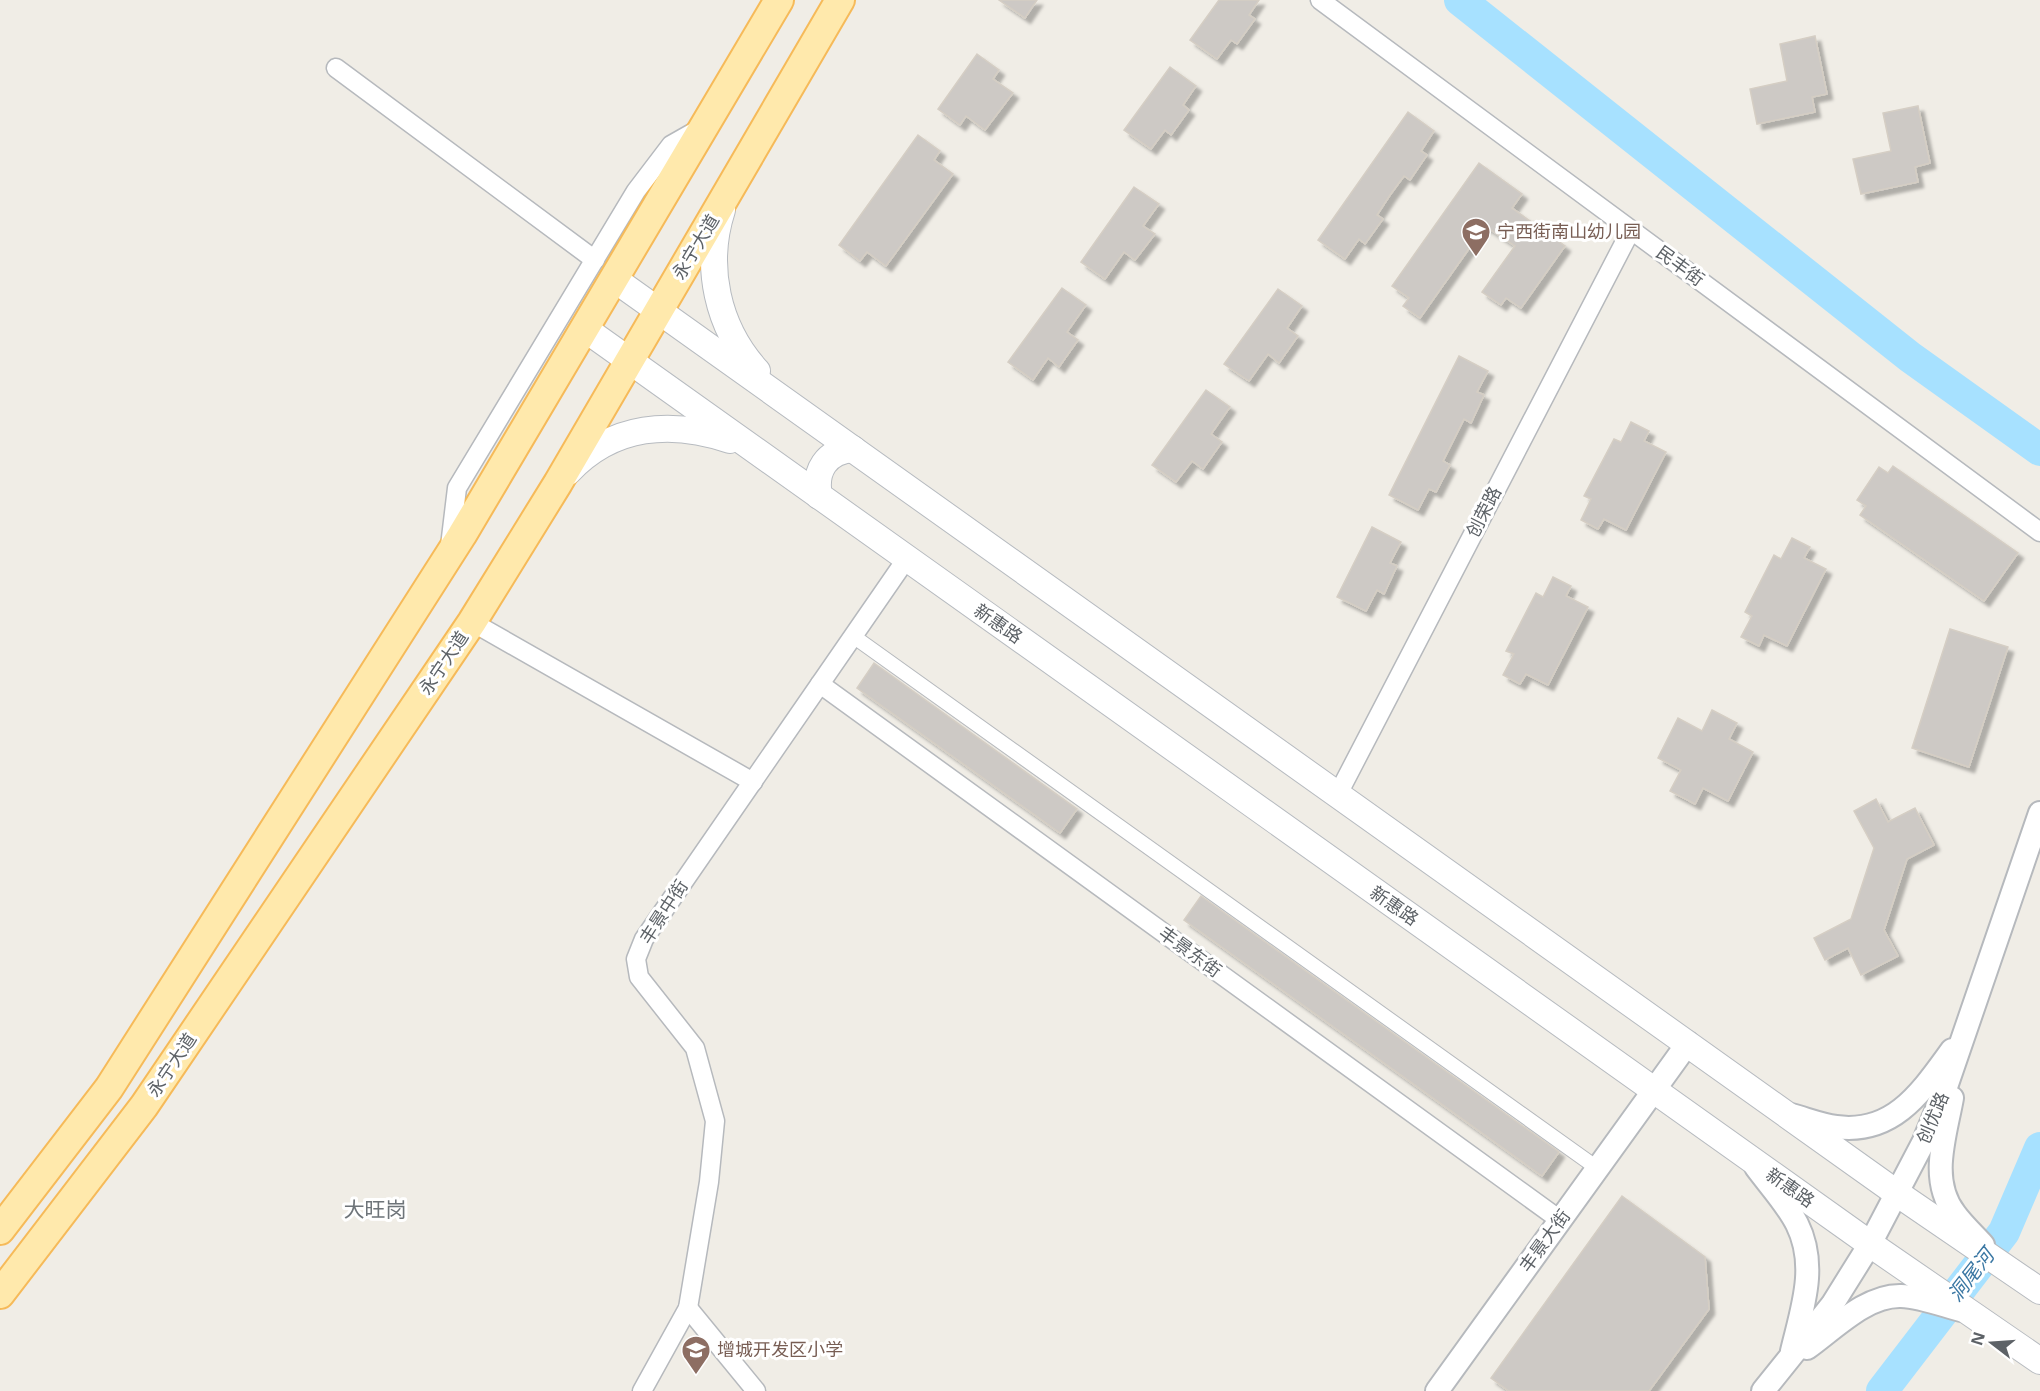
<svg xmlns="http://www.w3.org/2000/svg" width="2040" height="1391" viewBox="0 0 2040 1391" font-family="'Noto Sans','Noto Sans SC',sans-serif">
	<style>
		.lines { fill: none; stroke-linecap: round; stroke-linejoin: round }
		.river { stroke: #a7e1ff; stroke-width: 32 }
		.building { fill: #cdc9c5; stroke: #d5cec4; stroke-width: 1.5; filter: url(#shadow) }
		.pedestrian-casing { stroke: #b6b9bd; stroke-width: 16 }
		.minor-casing { stroke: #b6b9bd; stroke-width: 21 }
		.tertiary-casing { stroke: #b6b9bd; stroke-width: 26 }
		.secondary-casing { stroke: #b7bbc0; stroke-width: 28 }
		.primary-casing { stroke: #f6ba59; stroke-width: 32 }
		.pedestrian { stroke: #fff; stroke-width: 14 }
		.minor { stroke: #fff; stroke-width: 18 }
		.tertiary { stroke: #fff; stroke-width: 22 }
		.secondary { stroke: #fff; stroke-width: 26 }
		.primary { stroke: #ffe9ac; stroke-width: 28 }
		.labels { text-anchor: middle; stroke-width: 6; stroke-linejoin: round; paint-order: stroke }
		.education-label { font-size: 18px; fill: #785e54; stroke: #fff; text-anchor: start }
		.street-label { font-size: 18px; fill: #5d6267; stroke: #fff }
		.water-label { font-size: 20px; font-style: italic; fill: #3a77a3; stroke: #fff }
		.quarter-label { font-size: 21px; fill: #6e7479; stroke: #fff }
	</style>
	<defs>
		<filter id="shadow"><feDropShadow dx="5.5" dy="5.5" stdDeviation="1.5" flood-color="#0004"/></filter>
	</defs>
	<rect width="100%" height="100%" fill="#f0ede6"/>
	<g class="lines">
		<g class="river">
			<path d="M1460,0L1910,357L2040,450"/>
			<path d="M1882,1391L2004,1232L2040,1148"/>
		</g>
	</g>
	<g class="building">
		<path d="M999,0H1037L1025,18Z"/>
		<path d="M1219,0H1259L1249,15L1255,19L1237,44L1231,40L1217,59L1190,40Z"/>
		<path d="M1815,36L1827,94L1812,97L1815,112L1757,124L1750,89L1787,81L1780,44Z"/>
		<path d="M977,54L999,70L993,79L1013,93L985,130L966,116L960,125L938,109Z"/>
		<path d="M1170,67L1196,86L1183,105L1189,110L1171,135L1165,130L1151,149L1124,130Z"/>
		<path d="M1918,106L1930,163L1915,167L1918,182L1861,194L1853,159L1891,151L1883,113Z"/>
		<path d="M1408,112L1434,131L1421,151L1427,155L1410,180L1404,176L1390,195L1377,215L1383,219L1365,244L1359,239L1345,259L1318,240Z"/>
		<path d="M918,135L940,151L934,160L953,174L886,266L867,252L860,261L839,245Z"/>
		<path d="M1479,163L1522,194L1512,208L1565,246L1521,308L1506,298L1501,305L1482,292L1515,246L1485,226L1420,318L1403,306L1409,298L1392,286Z"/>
		<path d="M1134,187L1159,204L1143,226L1155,234L1135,260L1124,252L1105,279L1081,262Z"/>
		<path d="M1062,288L1086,305L1067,332L1078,340L1059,367L1048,358L1033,380L1008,362Z"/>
		<path d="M1278,289L1302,306L1287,328L1298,336L1279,363L1268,354L1249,381L1224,364Z"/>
		<path d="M1459,356L1488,371L1477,392L1484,395L1471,423L1464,419L1443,461L1450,465L1436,492L1429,489L1418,510L1389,495Z"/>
		<path d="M1206,390L1230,407L1211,434L1222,442L1203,469L1192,461L1176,482L1152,465Z"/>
		<path d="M1631,422L1649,431L1644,441L1666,452L1626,530L1604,519L1598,529L1581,520L1591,499L1584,496L1614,439L1621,442Z"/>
		<path d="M1893,466L2018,553L1984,601L1860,515L1866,506L1857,500L1879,467L1888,473Z"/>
		<path d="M1372,527L1401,542L1390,563L1397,566L1384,594L1377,590L1366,611L1337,597Z"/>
		<path d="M1792,538L1810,547L1804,558L1826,569L1787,646L1764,635L1759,646L1741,637L1752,616L1745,612L1774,555L1781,559Z"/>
		<path d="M1553,577L1571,586L1566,596L1588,607L1548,685L1526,674L1520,684L1503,675L1514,654L1506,651L1536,593L1543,597Z"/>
		<path d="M1950,629L2008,647L1969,767L1912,748Z"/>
		<path d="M874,663L1077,809L1060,833L857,688Z"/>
		<path d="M1712,710L1737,723L1729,739L1753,752L1728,801L1703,788L1695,804L1670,791L1681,770L1658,758L1678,718L1702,731Z"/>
		<path d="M1876,799L1888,822L1915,808L1934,845L1907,859L1884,930L1898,956L1861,975L1848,948L1825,960L1814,938L1851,919L1874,848L1854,811Z"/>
		<path d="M1201,896L1559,1152L1542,1176L1184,920Z"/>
		<path d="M1622,1196L1705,1257L1709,1309L1649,1391H1509L1491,1378Z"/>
	</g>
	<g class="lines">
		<g class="pedestrian-casing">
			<path id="pedestrian" d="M853,636L1597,1168"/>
		</g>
		<g class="minor-casing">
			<g id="minor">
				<path d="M1320,0L2040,532"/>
				<path d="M336,68L595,260"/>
				<path d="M450,546L457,488L636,191L671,145L701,128"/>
				<path d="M472,622L753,782"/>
				<path d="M820,684L1560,1220"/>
				<path d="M1338,794L1631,230"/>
				<path d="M688,1308L756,1391"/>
				<path d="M642,1391L688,1308L709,1182L715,1121L695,1048L639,977L636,959L644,939L907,558"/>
			</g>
		</g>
		<g class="tertiary-casing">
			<g id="tertiary">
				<path d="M1952,1098C1945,1137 1929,1180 1955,1214C1963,1225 1974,1235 1983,1245"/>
				<path d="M1791,1115C1806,1119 1821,1125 1836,1127C1894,1135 1922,1091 1952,1050"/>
				<path d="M1756,1167C1770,1186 1787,1204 1797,1224C1818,1266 1802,1309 1792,1351"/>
				<path d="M1807,1348C1834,1329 1866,1295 1901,1296C1921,1297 1942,1305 1961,1310"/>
				<path d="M1437,1391L1688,1043"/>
				<path d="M1763,1391L1832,1305L1870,1244L1924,1141L1946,1087L2040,813"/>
			</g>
		</g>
		<g class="secondary-casing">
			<g id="secondary">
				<path d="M722,210C704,266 717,327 757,371"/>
				<path d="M614,279L1898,1194L2040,1291"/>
				<path d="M585,329L1870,1244L2040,1361"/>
				<path d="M568,472C613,424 672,420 730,440"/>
				<path d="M819,496C814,471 826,451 853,449"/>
			</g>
		</g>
		<g class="primary-casing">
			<g id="primary">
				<path d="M0,1230L109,1088L462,535L779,0"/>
				<path d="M0,1294L144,1106L472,622L558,483L840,0"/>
			</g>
		</g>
		<use href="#pedestrian" class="pedestrian"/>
		<use href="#minor" class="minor"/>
		<use href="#tertiary" class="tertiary"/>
		<use href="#secondary" class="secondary"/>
		<use href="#primary" class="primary"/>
	</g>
	<defs>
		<g id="school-pin" transform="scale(1.5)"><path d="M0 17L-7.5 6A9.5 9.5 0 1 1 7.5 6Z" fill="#8d6e63" stroke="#fff"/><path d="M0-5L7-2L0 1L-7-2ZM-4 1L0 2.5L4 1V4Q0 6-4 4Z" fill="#fff"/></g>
	</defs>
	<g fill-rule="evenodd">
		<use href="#school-pin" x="1476" y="232"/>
		<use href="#school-pin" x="696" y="1350"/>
	</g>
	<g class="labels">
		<g class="education-label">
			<text x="1497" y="238">宁西街南山幼儿园</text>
			<text x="717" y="1356">增城开发区小学</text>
		</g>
		<g class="street-label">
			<text transform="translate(696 247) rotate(-59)" y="6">永宁大道</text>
			<text transform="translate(1680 266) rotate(36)" y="6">民丰街</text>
			<text transform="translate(1484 512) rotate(-63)" y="6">创荣路</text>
			<text transform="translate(998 624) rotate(35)" y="6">新惠路</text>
			<text transform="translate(444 663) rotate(-56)" y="6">永宁大道</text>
			<text transform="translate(1394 906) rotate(35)" y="6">新惠路</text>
			<text transform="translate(664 912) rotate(-57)" y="6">丰景中街</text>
			<text transform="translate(1190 952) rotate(36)" y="6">丰景东街</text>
			<text transform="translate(172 1065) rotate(-56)" y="6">永宁大道</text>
			<text transform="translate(1933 1118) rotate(-67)" y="6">创优路</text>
			<text transform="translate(1790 1188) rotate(35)" y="6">新惠路</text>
			<text transform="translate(1545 1241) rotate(-54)" y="6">丰景大街</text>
		</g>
		<g class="water-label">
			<text transform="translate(1971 1275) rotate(-52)" y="7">洞尾河</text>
		</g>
		<g class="quarter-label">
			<text x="375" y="1217">大旺岗</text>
		</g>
	</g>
	<g transform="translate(1992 1343) rotate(287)" stroke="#ffffff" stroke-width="4.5" paint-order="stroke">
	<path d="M0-4.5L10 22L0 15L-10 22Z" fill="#5d6267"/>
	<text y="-9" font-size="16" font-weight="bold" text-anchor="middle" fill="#5d6267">N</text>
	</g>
</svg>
